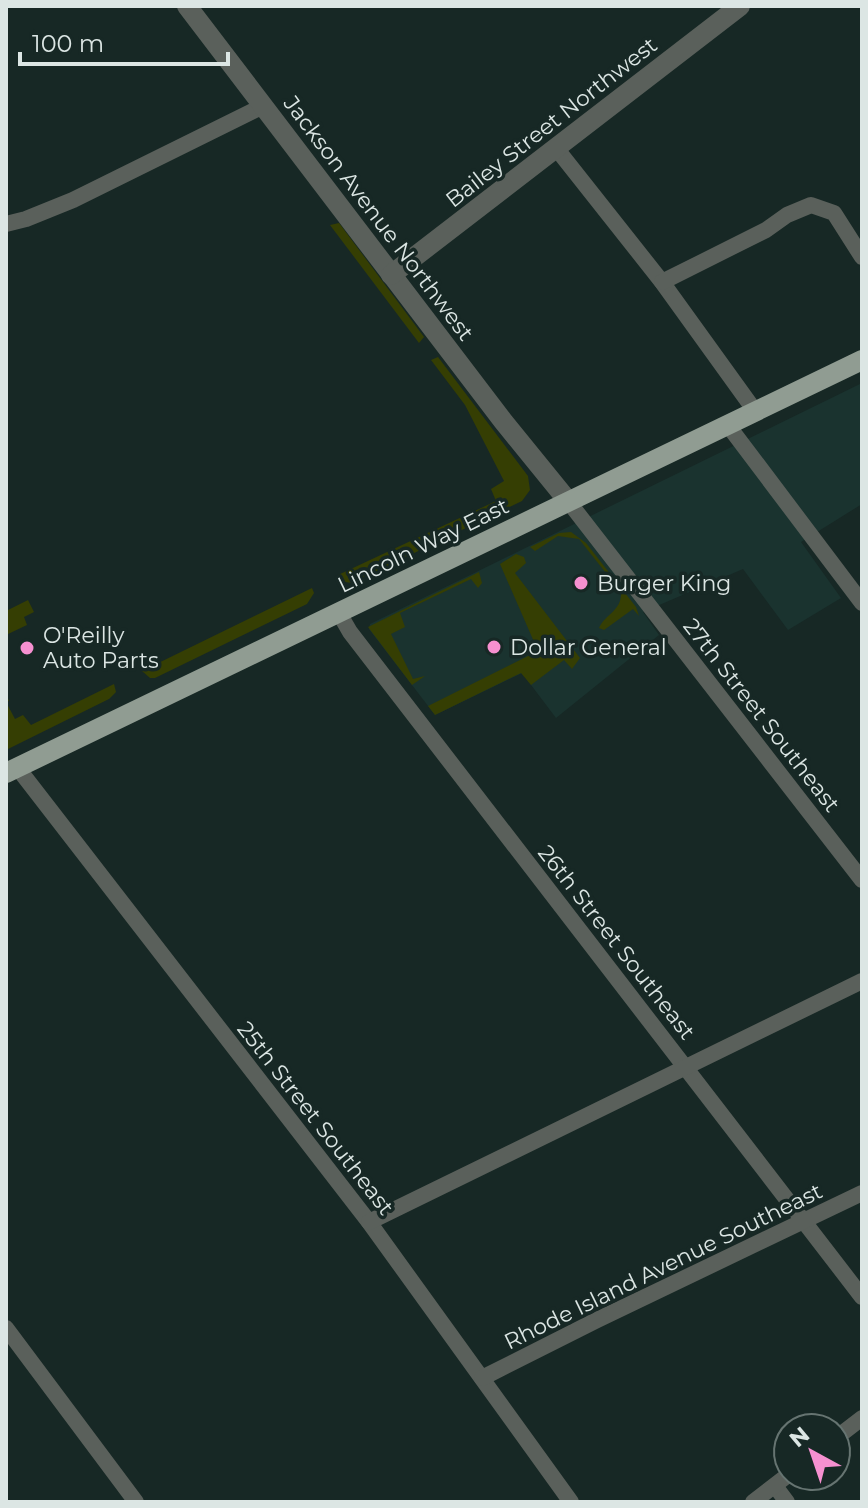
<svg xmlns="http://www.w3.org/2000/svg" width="868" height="1508" viewBox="0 0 868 1508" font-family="Montserrat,sans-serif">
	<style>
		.built { fill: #1a332f }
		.green { fill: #353e03 }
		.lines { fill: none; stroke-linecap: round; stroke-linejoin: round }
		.minor { stroke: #5a605b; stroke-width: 16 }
		.tertiary { stroke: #5a605b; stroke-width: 20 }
		.primary { stroke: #909c92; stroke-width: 20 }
		.poi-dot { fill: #f690d0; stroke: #172825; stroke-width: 3 }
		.labels { text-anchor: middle; stroke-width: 7; stroke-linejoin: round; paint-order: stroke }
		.street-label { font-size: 22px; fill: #dce6e4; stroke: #172825 }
		.poi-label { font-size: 22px; fill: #dce6e4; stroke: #172825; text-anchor: start }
	</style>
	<rect width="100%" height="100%" fill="#172825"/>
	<path class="built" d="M862,383V504L801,542L841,598L788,630L743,569L643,612L659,635L556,718L522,673L435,715L369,629L370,624Z"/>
	<g class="green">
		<path d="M339,223L424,337L419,343L330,225Z"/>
		<path d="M438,357L528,476L530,490L522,501L352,583L345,582L338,575L496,501L491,489L504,481L465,405L431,360Z"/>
		<path d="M571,532L586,543L636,607L639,616L633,609L604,630L599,628C605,614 622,611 621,592L579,539L558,536L535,551L530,547L559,533Z"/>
		<path d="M516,554L524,557L526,563L515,573L580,658L572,669L564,660L531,685L521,673L435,715L428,706L538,651L500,564Z"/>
		<path d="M479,572L482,583L478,588L471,579L400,613L405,627L391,634L413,679L425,676L412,685L368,627Z"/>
		<path d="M312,588L314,593L307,604L155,678H150L142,671Z"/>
		<path d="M28,600L34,612L24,617L27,625L6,635V611Z"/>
		<path d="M114,684L116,692L109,699L6,750V694L9,701L6,702L15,719L23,715L31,725Z"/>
	</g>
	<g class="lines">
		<g class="minor">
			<path d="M556,148L662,282L755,411"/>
			<path d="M6,224L26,219L73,200L263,106"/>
			<path d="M662,282L766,230L787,215L811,205L834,213L862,257"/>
			<path d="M727,424L862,603"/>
			<path d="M568,501L862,880"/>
			<path d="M339,613L350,632L862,1297"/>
			<path d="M17,767L369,1222L571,1502"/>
			<path d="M369,1222L862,981"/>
			<path d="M6,1328L136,1502"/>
			<path d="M482,1378L597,1320L862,1193"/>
			<path d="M836,1438L862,1418"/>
			<path d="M775,1486L787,1502"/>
			<path d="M753,1502L788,1475"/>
		</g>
		<g class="tertiary">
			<path d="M187,6L503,421L568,501"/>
			<path d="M391,275L740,6"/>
		</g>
		<path class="primary" d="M6,773L862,360"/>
	</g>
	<g class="poi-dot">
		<circle cx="581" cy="583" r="8"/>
		<circle cx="494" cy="647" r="8"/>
		<circle cx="27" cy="648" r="8"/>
	</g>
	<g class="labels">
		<g class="street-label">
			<text transform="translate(551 122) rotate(-38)" y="8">Bailey Street Northwest</text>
			<text transform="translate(379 218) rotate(53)" y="8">Jackson Avenue Northwest</text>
			<text transform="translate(423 545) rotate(-26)" y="8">Lincoln Way East</text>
			<text transform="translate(762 715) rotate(52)" y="8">27th Street Southeast</text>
			<text transform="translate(617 942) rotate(52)" y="8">26th Street Southeast</text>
			<text transform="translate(316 1118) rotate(52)" y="8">25th Street Southeast</text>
			<text transform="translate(663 1266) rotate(-26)" y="8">Rhode Island Avenue Southeast</text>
		</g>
		<g class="poi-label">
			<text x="597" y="591">Burger King</text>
			<text x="43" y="643">O'Reilly<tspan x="43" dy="25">Auto Parts</tspan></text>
			<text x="510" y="655">Dollar General</text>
		</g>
	</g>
	<rect width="868" height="1508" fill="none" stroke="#dce6e4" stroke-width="16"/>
	<g transform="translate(812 1452) rotate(320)"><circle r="38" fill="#172825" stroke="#667471" stroke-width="2"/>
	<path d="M0-6L14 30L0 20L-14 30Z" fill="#f690d0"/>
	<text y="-12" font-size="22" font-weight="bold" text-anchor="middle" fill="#dce6e4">N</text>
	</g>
	<path d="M20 52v12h208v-12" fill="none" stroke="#dce6e4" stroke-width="4"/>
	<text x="32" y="52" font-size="24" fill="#dce6e4" stroke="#172825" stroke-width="6" paint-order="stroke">100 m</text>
</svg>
